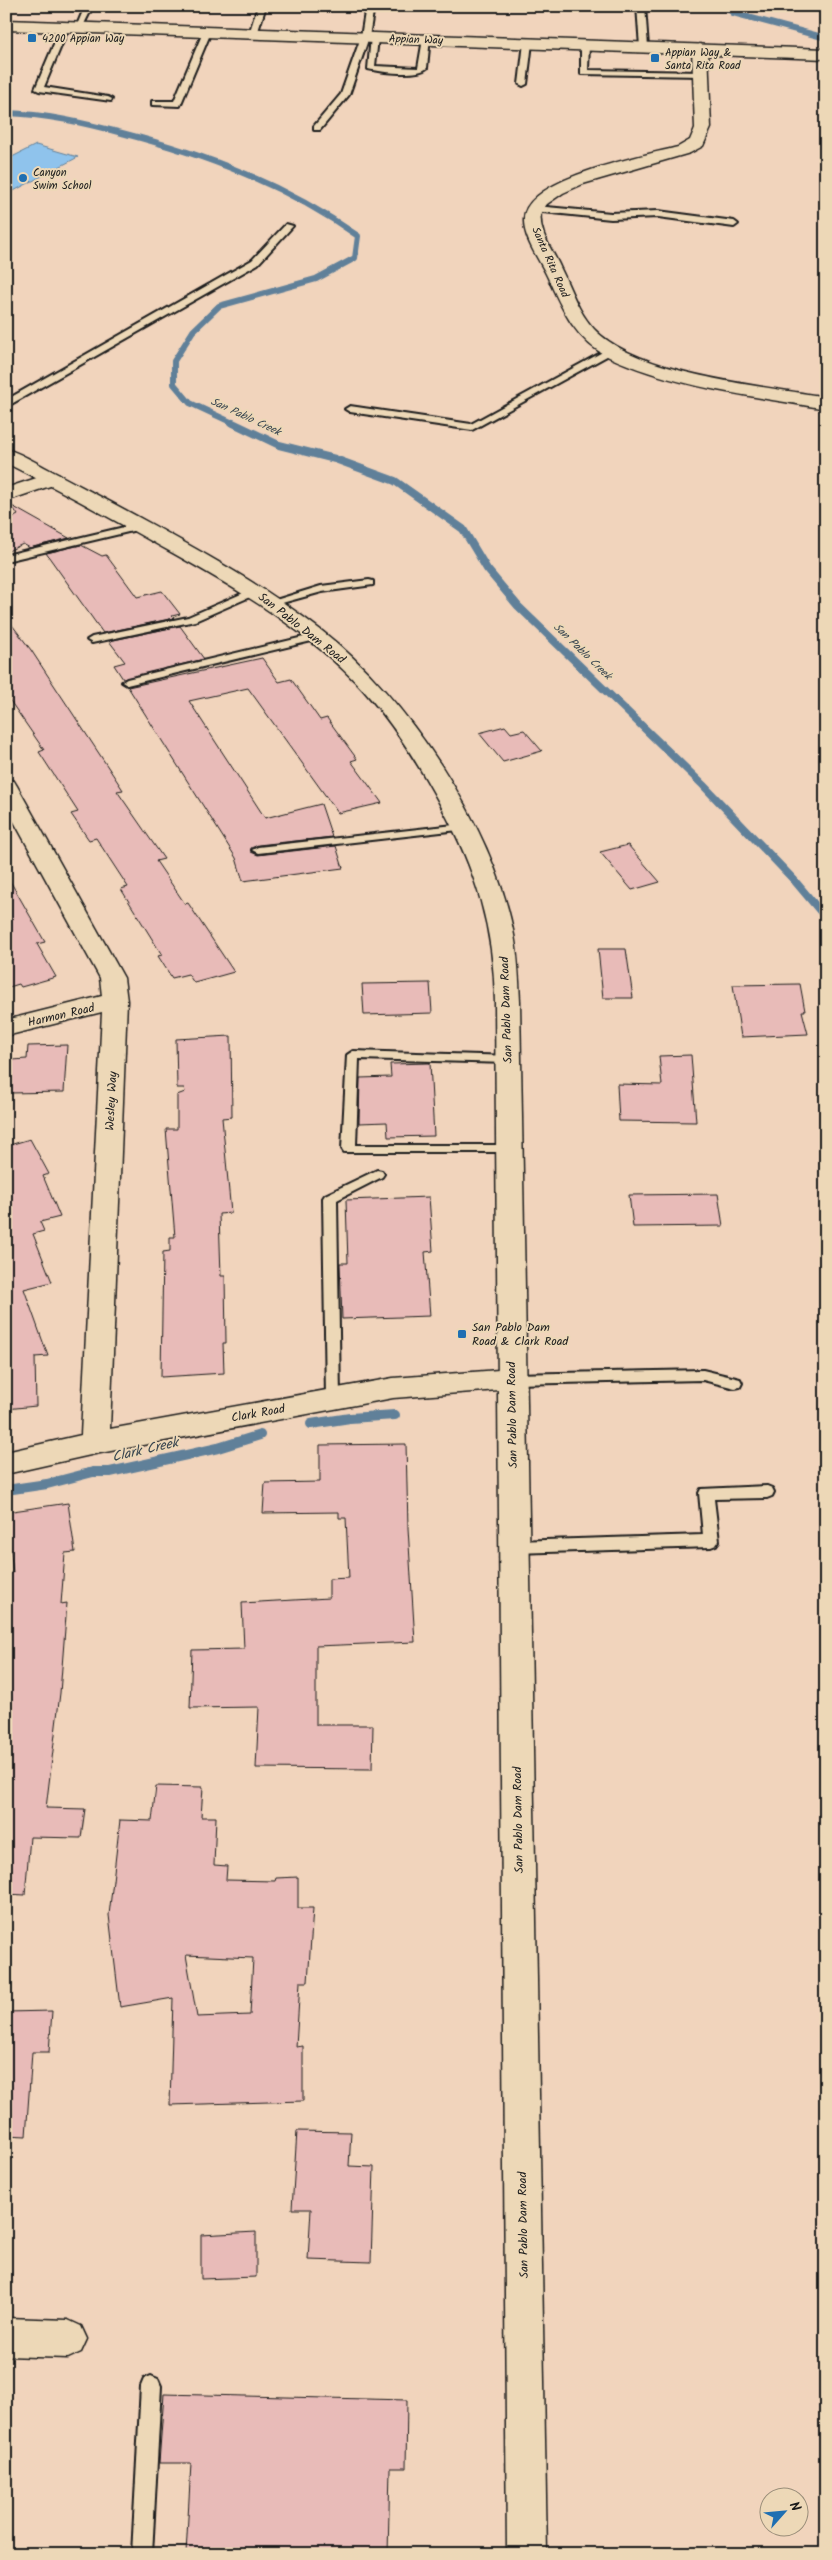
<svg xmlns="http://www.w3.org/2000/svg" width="832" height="2560" viewBox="0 0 832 2560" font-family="Kalam,sans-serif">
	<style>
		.water { fill: #8fc3ec; stroke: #618099 }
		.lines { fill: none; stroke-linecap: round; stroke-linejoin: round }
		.stream-far2 { stroke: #618099; stroke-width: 6 }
		.stream-far1 { stroke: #618099; stroke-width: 8 }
		.stream { stroke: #618099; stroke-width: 10 }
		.building { fill: #e8bbb8; stroke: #1c1c1c; fill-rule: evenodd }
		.lane-casing { stroke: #1c1c1c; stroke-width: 4 }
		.street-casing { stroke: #1c1c1c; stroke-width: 3 }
		.secondary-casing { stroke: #1c1c1c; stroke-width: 3 }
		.primary-casing { stroke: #1c1c1c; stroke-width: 3 }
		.lane { fill: #edd8b7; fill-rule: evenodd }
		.street { fill: #edd8b7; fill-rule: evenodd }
		.secondary { fill: #edd8b7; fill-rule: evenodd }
		.primary { fill: #edd8b7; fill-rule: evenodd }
		.poi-dot { fill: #1f6fb2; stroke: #edd8b7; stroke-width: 2 }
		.labels { text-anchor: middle; stroke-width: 4; stroke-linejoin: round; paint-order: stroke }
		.far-poi-label { font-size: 11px; fill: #1c1c1c; stroke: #edd8b7; text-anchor: start }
		.far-street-label { font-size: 11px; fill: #1c1c1c; stroke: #edd8b7 }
		.far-water-label { font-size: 11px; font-style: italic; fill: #394650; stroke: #edd8b7 }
		.street-label { font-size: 12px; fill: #1c1c1c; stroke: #edd8b7 }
		.poi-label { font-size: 12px; fill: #1c1c1c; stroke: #edd8b7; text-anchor: start }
		.water-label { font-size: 14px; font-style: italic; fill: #394650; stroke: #edd8b7 }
	</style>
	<rect width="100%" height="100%" fill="#f1d4bc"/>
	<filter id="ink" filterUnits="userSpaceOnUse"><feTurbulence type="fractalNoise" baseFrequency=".02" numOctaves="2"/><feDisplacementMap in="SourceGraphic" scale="10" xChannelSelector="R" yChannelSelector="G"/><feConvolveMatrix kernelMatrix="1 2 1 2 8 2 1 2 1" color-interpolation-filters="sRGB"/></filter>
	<g filter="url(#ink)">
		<path class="water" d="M36,145L78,157L6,195V160Z"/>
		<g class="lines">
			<g class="stream-far2">
				<path d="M725,6L733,13L826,38"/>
				<path d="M6,113C46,114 84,123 122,133C207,155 286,185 358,236L355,258L316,279L219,306L193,331L174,361V384L190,403L235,424"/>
			</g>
			<path class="stream-far1" d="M233,423L279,445L335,459L395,481L463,529L487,569L518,606L703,785L794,880L826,918"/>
			<g class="stream">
				<path d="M311,1424L350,1418L395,1415"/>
				<path d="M6,1490L47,1484L93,1472H110L218,1448L260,1435"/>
			</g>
		</g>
		<g class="building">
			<path d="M12,506L60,533L69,538L30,548L23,544L6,552V521L18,515Z"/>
			<path d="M81,545L102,556L106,555L137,597L162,591L180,614L172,616L174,618L103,633L46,553Z"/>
			<path d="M6,617L31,650L123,790L117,791L164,859L156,861L185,904L188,903L234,972L194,983L188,974L172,978L158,956L162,955L121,889L128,887L96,838L89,840L71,814L78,812L39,752L44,750L6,695Z"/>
			<path d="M180,626L204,659L123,679L114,665L125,662L109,641Z"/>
			<path d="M262,658L279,682L291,679L320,720L327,718L357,759L351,761L382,803L338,813L248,688L189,701L265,818L321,804L332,837L258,845L251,848V852L258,855L336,846L343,868L243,881L236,858L128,687Z"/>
			<path d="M505,726L511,733L524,730L542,751L503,762L479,733Z"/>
			<path d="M628,845L660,882L632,890L600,852Z"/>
			<path d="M6,874L45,942L37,944L56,977L21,987L19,984L6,988Z"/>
			<path d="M598,949H626L633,998H603Z"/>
			<path d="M430,983L432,1013L364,1015L362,984Z"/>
			<path d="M800,984L805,1011H802L808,1034L741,1037L733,985Z"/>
			<path d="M231,1036L232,1117L222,1118L231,1213L219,1214L221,1276H225L226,1343H223L224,1373L161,1377L163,1252L170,1251V1237H175L166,1129H177V1095L185,1092L184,1088H177L176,1039Z"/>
			<path d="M67,1045L64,1092L9,1093L12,1060L27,1059L28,1046Z"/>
			<path d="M691,1055L696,1122L619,1121L617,1084L662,1085L659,1056Z"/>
			<path d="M430,1063L434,1136L388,1137L387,1122L359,1123L360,1078L391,1077L390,1064Z"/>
			<path d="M30,1139L49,1174L43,1176L60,1217L40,1222L44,1231L33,1234L52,1282L24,1289L48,1356L35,1357L36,1406L6,1409V1146Z"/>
			<path d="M718,1194L723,1226L633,1227L629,1195Z"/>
			<path d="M429,1197L433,1251L425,1252L430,1316L342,1319L340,1263H348L346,1200Z"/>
			<path d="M406,1444L408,1528L415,1642L316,1646V1725H373L372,1769L256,1768L259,1707L190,1708L192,1650L244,1649L242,1603L329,1598V1579L349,1578L346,1518H339V1512L263,1513L265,1483L320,1482V1445Z"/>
			<path d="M68,1503L75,1552L65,1553L61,1604L67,1603L60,1693L46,1808L85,1809L81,1838L30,1837L25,1895L6,1894V1573H13L6,1512Z"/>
			<path d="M156,1786L203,1787L201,1817H216L214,1865L227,1866L226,1880L275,1881L276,1878L298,1877V1908H313L308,1982H300L296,2047L303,2046V2101L170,2105L173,1998L120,2007L109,1915L120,1820L152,1821ZM186,1955L253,1958L250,2015L197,2017Z"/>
			<path d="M52,2011L49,2052H32L26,2136L6,2135V2012Z"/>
			<path d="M297,2131L351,2132L349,2166L374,2167L371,2262L308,2260L311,2209H292Z"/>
			<path d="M256,2232V2277L201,2279V2235Z"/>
			<path d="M164,2394L407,2400L406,2468H390L388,2554H186L191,2463H159Z"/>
		</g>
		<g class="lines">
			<g class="lane-casing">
				<g id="lane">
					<path d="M85,6H93L81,30H75Z"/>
					<path d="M258,6H266L257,34L253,36L249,34Z"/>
					<path d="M366,6H374L369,37L349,95L320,130H314V126L341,94L361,37Z"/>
					<path d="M637,6H645L648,47L644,49L640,47Z"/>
					<path d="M62,25L69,27L44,87L108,97L112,99L111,101L39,91L35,89Z"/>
					<path d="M204,30L211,32L180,106L152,105V101H174Z"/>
					<path d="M371,36L378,38L375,66L418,68L423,39L430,37L427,68C417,77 381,72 368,69Z"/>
					<path d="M528,41L532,43L527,84L523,86L519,84L524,43Z"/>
					<path d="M585,43L589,45L588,70L702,72L706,74L702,76L581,74V45Z"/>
					<path d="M536,206L611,213L658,211L734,221L738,224L734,227L658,217L611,219L533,211V207Z"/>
					<path d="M286,224L293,226L258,264L6,407V400L252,260Z"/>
					<path d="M608,349L616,351L472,430L350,412L345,409L350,406L471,424Z"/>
					<path d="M141,523L145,524V528L6,561V555Z"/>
					<path d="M369,580L373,581V585L322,592L271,606L266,603L321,586Z"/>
					<path d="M255,588L259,589V593L195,621L92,643L87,640L92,637L188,617Z"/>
					<path d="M316,634L321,637L320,639L127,685L122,682L127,679Z"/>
					<path d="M463,824L469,827L467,829L258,853L252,850L258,847Z"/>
					<path d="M353,1051L512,1056L514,1059L508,1063L359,1059L356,1145H509L514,1146L516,1149L514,1152H344L342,1149L347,1055Z"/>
					<path d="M377,1170L382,1171L384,1174L382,1177L337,1200L340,1399L338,1403H328L326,1399L323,1198L325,1195Z"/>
					<path d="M703,1370L740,1379L742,1383L740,1387L735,1388L703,1380L512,1384L507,1383L505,1379L507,1375L512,1374Z"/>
					<path d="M767,1486L772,1488L774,1492L772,1496L767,1498L714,1499L719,1541L716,1545L711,1547L514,1553L509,1551L506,1547L509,1543L514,1541L703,1535L699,1493L701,1489Z"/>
					<path d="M151,2376L158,2379L161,2386L152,2554H132L141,2386L144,2379Z"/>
				</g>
			</g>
			<g class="street-casing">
				<g id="street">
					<path d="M700,44L708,49L711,128L703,146L690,153L583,184L563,193L547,204L541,212C538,233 553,250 561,269C571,289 578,312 594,329C638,375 764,386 826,397V409C754,396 676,388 609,357C576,341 562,309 548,278C540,260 523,239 524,219C524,178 646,155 678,147L690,140L695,128L692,49Z"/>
					<path d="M52,473L59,475L62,479L59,483L6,501V488Z"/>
					<path d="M6,779L14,781L17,786L124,978L127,1001L110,1429L393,1378L512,1369L522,1372L526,1379L522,1386L512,1389L393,1398L95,1454L6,1474V1452L81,1435L102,1012L6,1036V1020L102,996L100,978L6,807Z"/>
					<path d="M6,2318L68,2320L81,2326L87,2339L81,2352L68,2358L6,2356Z"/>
				</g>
			</g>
			<g class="secondary-casing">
				<path id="secondary" d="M6,20L826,49V59L6,30Z"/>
			</g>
			<g class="primary-casing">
				<path id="primary" d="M6,449C21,453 36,463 50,470C80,486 111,502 142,519C204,553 266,587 322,631C406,696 492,825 513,930C518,953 519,978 520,1002L547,2554H507L495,1002C494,929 476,870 441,806C419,765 395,726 364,691C308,629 232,586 160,546C109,517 58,489 6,463Z"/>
			</g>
			<use href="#lane" class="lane"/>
			<use href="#street" class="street"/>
			<use href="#secondary" class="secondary"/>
			<use href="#primary" class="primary"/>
		</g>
	</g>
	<g class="poi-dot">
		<rect x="27" y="33" width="10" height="10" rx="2.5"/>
		<rect x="650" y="53" width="10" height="10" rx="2.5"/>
		<circle cx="23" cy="178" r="5"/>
		<rect x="457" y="1329" width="10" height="10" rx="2.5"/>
	</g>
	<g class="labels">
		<g class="far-poi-label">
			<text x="42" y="42">4200 Appian Way</text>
			<text x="665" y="56">Appian Way &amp;<tspan x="665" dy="13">Santa Rita Road</tspan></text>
			<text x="33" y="176">Canyon<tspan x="33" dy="13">Swim School</tspan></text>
		</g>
		<g class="far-street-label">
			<text transform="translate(416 39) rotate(2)" y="4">Appian Way</text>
			<text transform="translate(551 262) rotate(66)" y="4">Santa Rita Road</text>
		</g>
		<g class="far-water-label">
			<text transform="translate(246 416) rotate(25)" y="4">San Pablo Creek</text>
			<text transform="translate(583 651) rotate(44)" y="4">San Pablo Creek</text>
		</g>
		<g class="street-label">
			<text transform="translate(302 628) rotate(38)" y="4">San Pablo Dam Road</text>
			<text transform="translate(506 1010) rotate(-92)" y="4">San Pablo Dam Road</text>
			<text transform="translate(61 1015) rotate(-13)" y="4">Harmon Road</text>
			<text transform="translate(111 1101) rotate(-87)" y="4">Wesley Way</text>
			<text transform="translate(258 1413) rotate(-10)" y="4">Clark Road</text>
			<text transform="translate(512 1415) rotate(-91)" y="4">San Pablo Dam Road</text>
			<text transform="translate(518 1820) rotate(-91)" y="4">San Pablo Dam Road</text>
			<text transform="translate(523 2225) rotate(-91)" y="4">San Pablo Dam Road</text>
		</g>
		<g class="poi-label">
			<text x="472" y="1331">San Pablo Dam<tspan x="472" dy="14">Road &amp; Clark Road</tspan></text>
		</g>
		<g class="water-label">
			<text transform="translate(145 1449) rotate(-13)" y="5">Clark Creek</text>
		</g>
	</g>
	<rect width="832" height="2560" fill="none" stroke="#edd8b7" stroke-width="25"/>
	<rect x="12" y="12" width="807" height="2535" fill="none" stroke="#1c1c1c" stroke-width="2" filter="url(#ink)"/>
	<g transform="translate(784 2512) rotate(63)"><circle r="24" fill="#edd8b7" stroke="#998d79"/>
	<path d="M0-4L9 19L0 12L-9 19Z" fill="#1f6fb2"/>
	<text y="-8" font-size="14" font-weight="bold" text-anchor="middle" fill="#1c1c1c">N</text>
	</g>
</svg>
